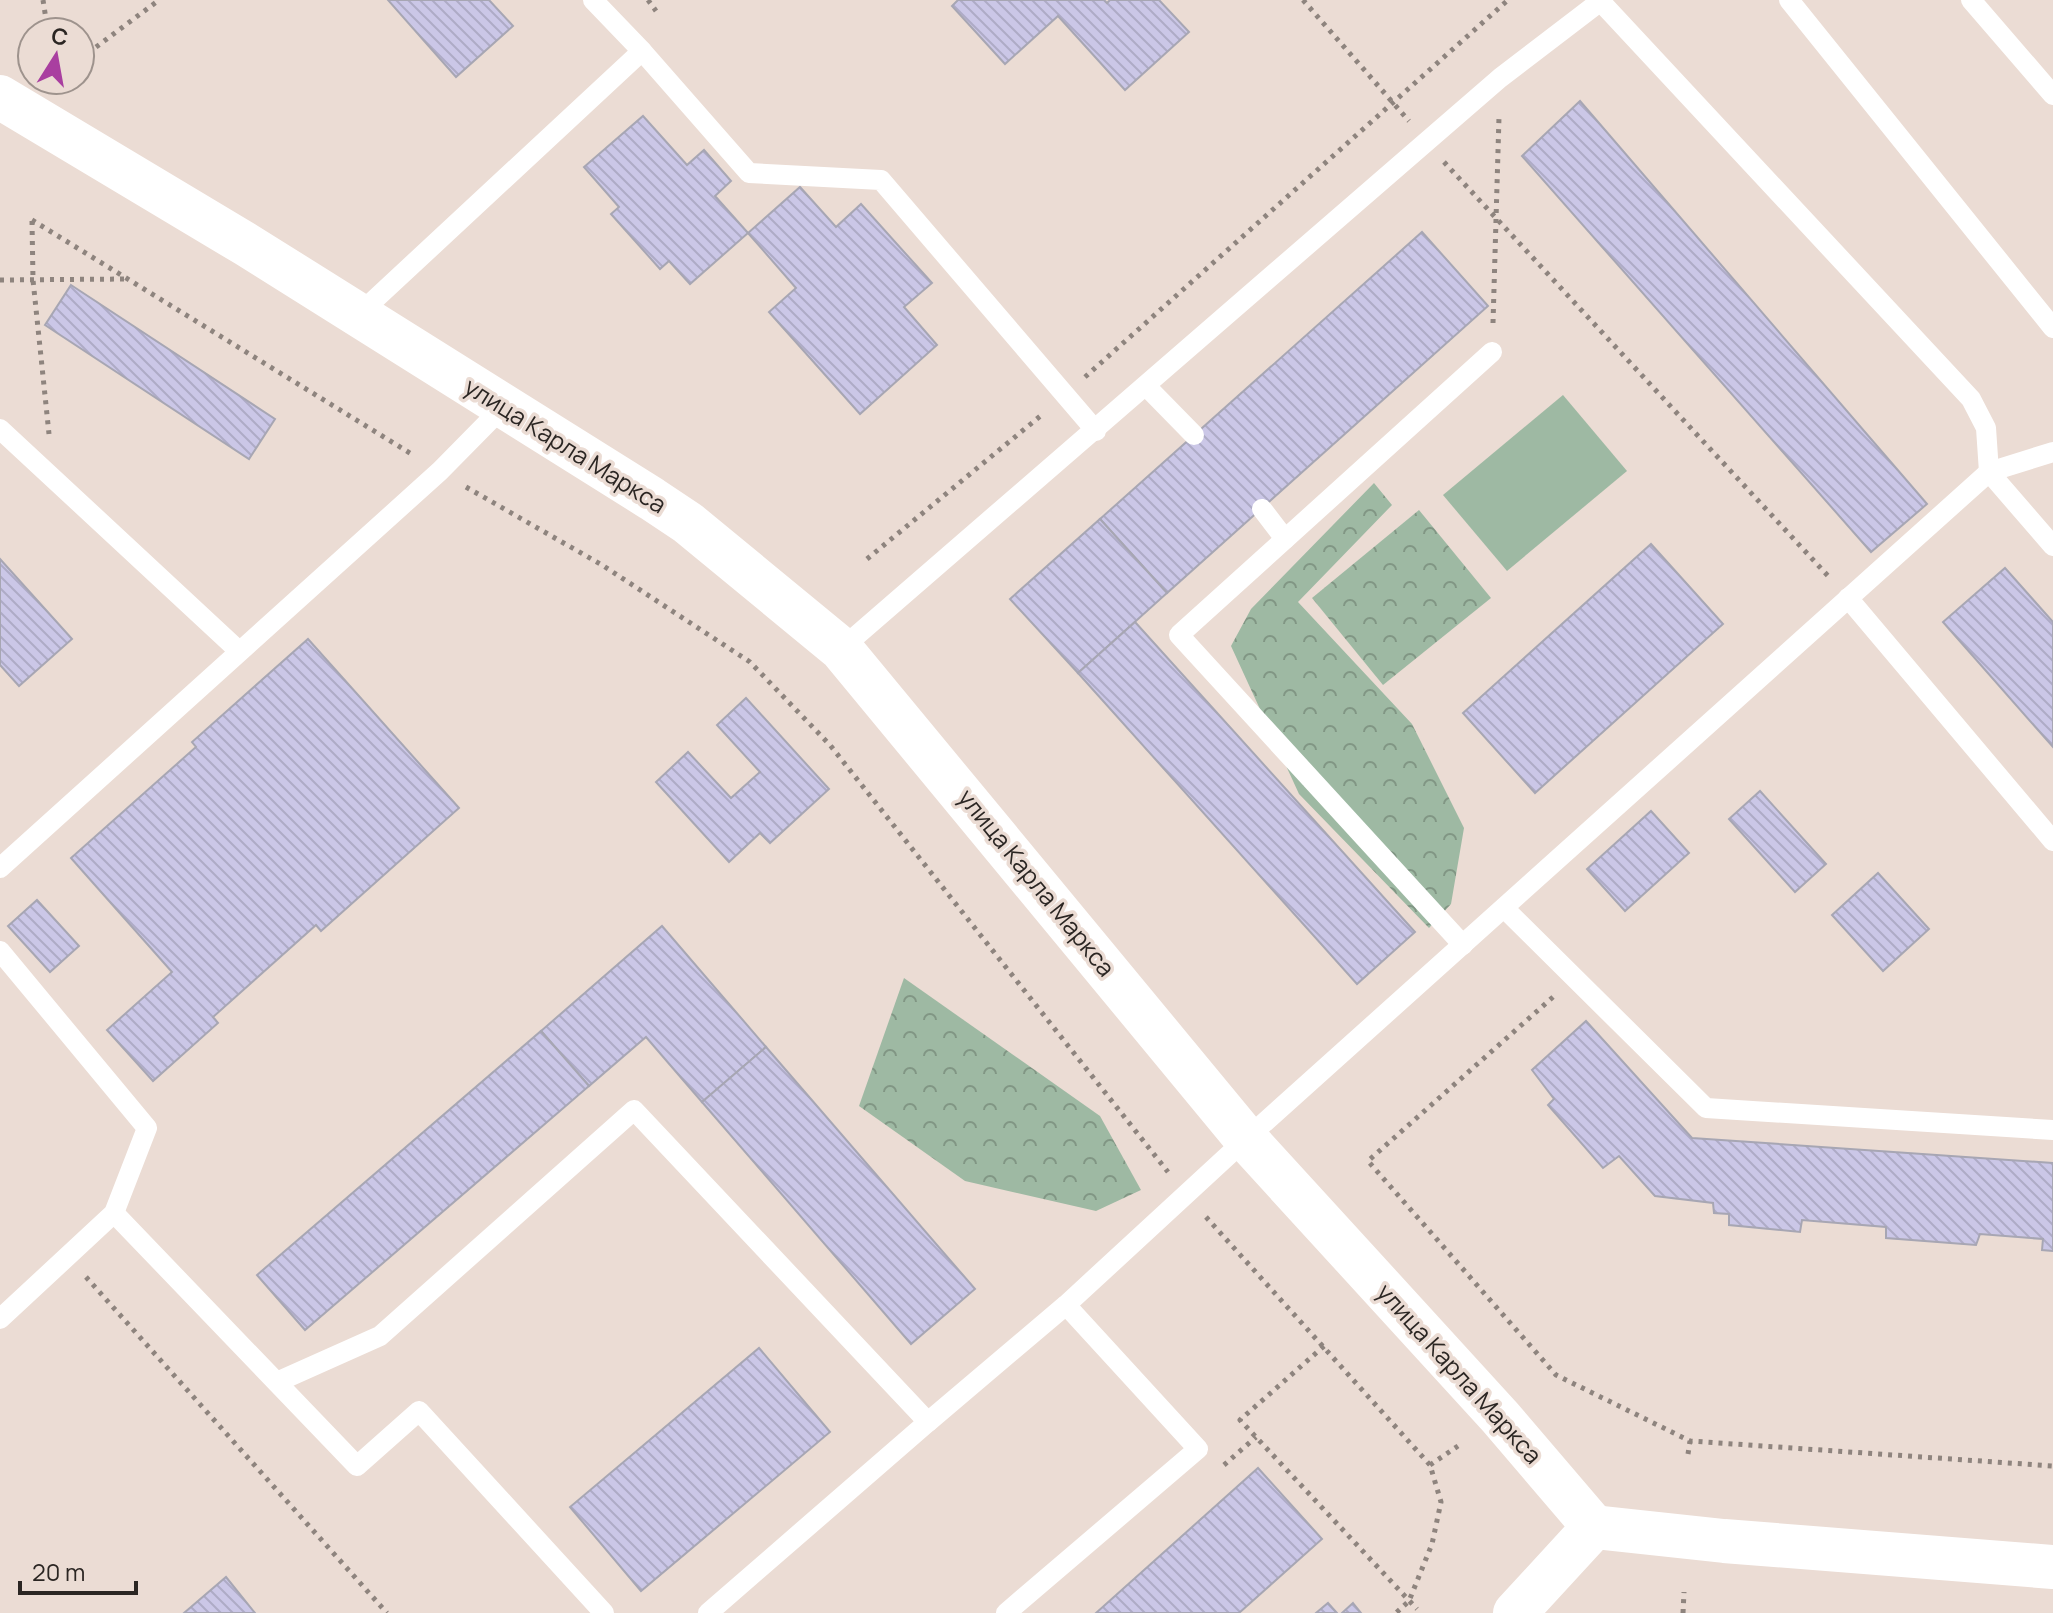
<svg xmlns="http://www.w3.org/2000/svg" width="2053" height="1613" viewBox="0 0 2053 1613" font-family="Manrope,sans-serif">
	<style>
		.forest { fill: url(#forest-crowns) }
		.pitch { fill: #9eb9a3 }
		.building { fill: url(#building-back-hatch); stroke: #a7a6b3; stroke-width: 2 }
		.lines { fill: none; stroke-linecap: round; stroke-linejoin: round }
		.path { stroke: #8e847e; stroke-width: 5; stroke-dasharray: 4 6; stroke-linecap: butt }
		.service { stroke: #fff; stroke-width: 20 }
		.tertiary { stroke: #fff; stroke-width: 44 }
		.secondary { stroke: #fff; stroke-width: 44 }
		.labels { text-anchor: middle; stroke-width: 7; stroke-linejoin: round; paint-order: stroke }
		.street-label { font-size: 24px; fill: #2b2623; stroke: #ebdcd4 }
	</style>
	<defs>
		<pattern id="forest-crowns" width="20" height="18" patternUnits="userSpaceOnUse" patternTransform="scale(2)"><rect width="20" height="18" fill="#9eb9a3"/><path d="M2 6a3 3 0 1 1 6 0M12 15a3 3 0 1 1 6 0" fill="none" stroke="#819684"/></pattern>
		<pattern id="building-back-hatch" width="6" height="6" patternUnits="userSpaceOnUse" patternTransform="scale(2)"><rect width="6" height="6" fill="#cbc7e7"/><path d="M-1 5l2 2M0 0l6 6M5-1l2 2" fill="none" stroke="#aeabc6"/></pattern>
	</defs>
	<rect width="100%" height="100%" fill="#ebdcd4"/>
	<g class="forest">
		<path d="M1374,483L1392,505L1298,602L1412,724L1464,828L1451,904L1429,928L1299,794L1231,646L1251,609Z"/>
		<path d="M1419,510L1491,598L1383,685L1312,598Z"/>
		<path d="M904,978L1100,1116L1141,1190L1096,1211L965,1181L859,1106Z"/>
	</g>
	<path class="pitch" d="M1563,395L1627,471L1507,571L1443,495Z"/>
	<g class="building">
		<path d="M388,0H489L513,26L456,77Z"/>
		<path d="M958,0H1104L1107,3L1110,0H1159L1189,32L1125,90L1058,16L1005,64L952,6Z"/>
		<path d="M1580,101L1927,504L1871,552L1522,156Z"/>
		<path d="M643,116L687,165L704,150L731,181L715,196L748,233L690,284L669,261L660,269L611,214L619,207L584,167Z"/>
		<path d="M800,187L836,227L861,204L932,283L904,307L937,345L860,414L769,312L796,288L748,233Z"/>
		<path d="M1422,232L1488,306L1167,593L1100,519Z"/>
		<path d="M71,285L275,419L249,459L45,325Z"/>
		<path d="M1100,519L1167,593L1078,673L1010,599Z"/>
		<path d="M1651,544L1723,624L1535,793L1463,713Z"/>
		<path d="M0,559L72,639L19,686L0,665Z"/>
		<path d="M2005,568L2053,622V747L1943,622Z"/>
		<path d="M1135,622L1415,932L1357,984L1078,673Z"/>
		<path d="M308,639L459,808L321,931L316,925L213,1017L218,1023L153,1081L107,1030L172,972L71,858L196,747L192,742Z"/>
		<path d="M746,698L829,789L770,843L760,833L729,862L656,782L688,752L731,798L760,772L717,725Z"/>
		<path d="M1760,791L1826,864L1795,892L1729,819Z"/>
		<path d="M1651,811L1689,853L1625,911L1587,869Z"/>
		<path d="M1878,873L1929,929L1883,971L1832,915Z"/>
		<path d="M37,900L79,946L50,972L8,926Z"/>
		<path d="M662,926L766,1047L702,1102L646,1037L589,1086L541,1031Z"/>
		<path d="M1586,1021L1692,1138L2053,1163V1251L2042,1250L2043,1239L1980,1234L1976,1245L1886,1238V1227L1802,1220L1800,1232L1729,1225V1214L1714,1213L1713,1203L1655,1196L1619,1156L1603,1168L1548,1105L1554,1099L1532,1070Z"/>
		<path d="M541,1031L589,1086L305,1330L257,1275Z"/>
		<path d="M766,1047L975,1289L911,1344L702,1102Z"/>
		<path d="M759,1348L830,1432L641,1591L570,1507Z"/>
		<path d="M1258,1468L1322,1539L1239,1613H1096Z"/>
		<path d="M226,1577L255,1613H184Z"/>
		<path d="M1328,1603L1337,1613H1316Z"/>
		<path d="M1353,1603L1361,1613H1342Z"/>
	</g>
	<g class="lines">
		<g class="path">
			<path d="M43,0L48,32"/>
			<path d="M648,0L656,11"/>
			<path d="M1303,0L1409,121"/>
			<path d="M80,59L159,0"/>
			<path d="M1444,162L1829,577"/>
			<path d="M32,220L413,455"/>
			<path d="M32,221L33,280L49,434"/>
			<path d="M0,280L127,279"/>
			<path d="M1493,323L1499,117"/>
			<path d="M1085,377L1508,0"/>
			<path d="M466,487L602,565L750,662L830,745L1168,1172"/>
			<path d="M867,559L1044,413"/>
			<path d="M1553,997L1368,1161L1556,1375L1690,1441L2053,1466"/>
			<path d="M1206,1217L1430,1465L1441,1502L1432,1544L1409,1601L1396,1613"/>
			<path d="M86,1277L387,1613"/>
			<path d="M1324,1346L1240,1420L1417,1609"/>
			<path d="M1688,1454L1690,1441"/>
			<path d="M1224,1465L1256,1437"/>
			<path d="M1430,1465L1458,1446"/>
			<path d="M1683,1613L1684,1592"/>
		</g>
		<g class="service">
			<path d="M1789,0L2053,328"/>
			<path d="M1971,0L2053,95"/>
			<path d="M1601,2L1971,399L1986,428L1989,472L2053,546"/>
			<path d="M642,51L749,173L881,180L1096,431"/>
			<path d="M358,315L642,51L593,0"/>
			<path d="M1146,386L1194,435"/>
			<path d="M0,429L239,651"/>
			<path d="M1262,509L1285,539"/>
			<path d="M1848,598L2053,841"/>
			<path d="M841,649L1500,78L1602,0"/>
			<path d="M0,868L440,471L503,407"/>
			<path d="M1504,908L1706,1108L2053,1130"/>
			<path d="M1463,945L1179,635L1492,352"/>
			<path d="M0,951L147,1128L114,1213L0,1319"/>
			<path d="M114,1213L357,1466L419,1411L604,1613"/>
			<path d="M277,1382L380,1336L634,1110L928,1422L1066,1305L1246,1139L1989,472L2053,452"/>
			<path d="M708,1613L928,1422"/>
			<path d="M1006,1613L1198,1449L1066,1305"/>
		</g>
		<path class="tertiary" d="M0,97L247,245L652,499L688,523L841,649L1246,1139L1500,1417L1594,1527"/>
		<path class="secondary" d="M1515,1613L1594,1527L1724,1541L2053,1567"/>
	</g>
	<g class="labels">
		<g class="street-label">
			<text transform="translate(565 446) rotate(32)" y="8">улица Карла Маркса</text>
			<text transform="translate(1036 883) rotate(51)" y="8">улица Карла Маркса</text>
			<text transform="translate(1459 1374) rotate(48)" y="8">улица Карла Маркса</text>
		</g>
	</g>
	<g transform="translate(56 56) rotate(11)"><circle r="38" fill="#ebdcd4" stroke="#9e938d" stroke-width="2"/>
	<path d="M0-6L14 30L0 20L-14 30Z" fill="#a93fa0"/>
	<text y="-12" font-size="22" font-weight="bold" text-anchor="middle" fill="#2b2623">С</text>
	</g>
	<path d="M20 1581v12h116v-12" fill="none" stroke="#2b2623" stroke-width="4"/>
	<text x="32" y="1581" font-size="24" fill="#2b2623" stroke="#ebdcd4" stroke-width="6" paint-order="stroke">20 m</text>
</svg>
